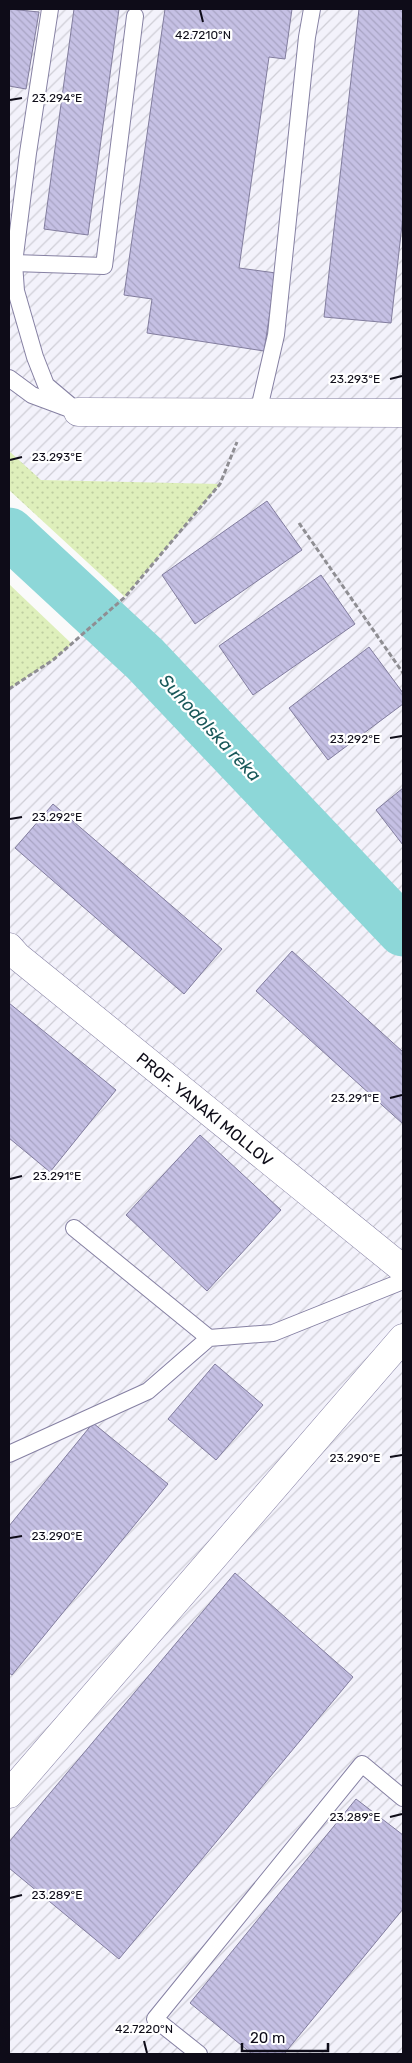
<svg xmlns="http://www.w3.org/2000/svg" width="412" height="2063" viewBox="0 0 412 2063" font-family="Rubik,sans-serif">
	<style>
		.industrial { fill: url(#industrial-furrows) }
		.grass { fill: url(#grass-dots) }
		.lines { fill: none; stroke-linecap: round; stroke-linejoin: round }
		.river { stroke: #8dd7d8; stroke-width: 51 }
		.building { fill: url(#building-back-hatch); stroke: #827d9e }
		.lane-casing { stroke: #8681a3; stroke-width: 18 }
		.street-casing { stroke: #8681a3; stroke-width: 29 }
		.path { stroke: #8f8e93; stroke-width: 3; stroke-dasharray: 5 2.5; stroke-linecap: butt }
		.lane { stroke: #fff; stroke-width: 16 }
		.street { stroke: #fff; stroke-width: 28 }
		.ticks { fill: none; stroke: #0e0c18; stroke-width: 2 }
		.labels { text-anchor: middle; stroke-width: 4.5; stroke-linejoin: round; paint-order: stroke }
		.street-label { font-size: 16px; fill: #0e0c18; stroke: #fff }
		.water-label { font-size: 18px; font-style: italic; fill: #1a595a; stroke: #fff }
		.ticks-label { font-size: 12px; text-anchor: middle; fill: #0e0c18; stroke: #fff; stroke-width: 4.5; stroke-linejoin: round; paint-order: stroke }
	</style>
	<defs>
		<pattern id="industrial-furrows" width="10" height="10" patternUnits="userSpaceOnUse" patternTransform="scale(1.25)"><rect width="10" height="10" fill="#f3f2fb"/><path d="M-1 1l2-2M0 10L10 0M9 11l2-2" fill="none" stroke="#cfced6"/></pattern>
		<pattern id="grass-dots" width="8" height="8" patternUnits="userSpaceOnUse" patternTransform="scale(1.25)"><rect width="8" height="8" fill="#deefbb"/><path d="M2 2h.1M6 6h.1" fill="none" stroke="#bdcca0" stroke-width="1.8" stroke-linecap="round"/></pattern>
		<pattern id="building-back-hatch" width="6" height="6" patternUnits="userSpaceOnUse" patternTransform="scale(1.25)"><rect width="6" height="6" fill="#c5c0e4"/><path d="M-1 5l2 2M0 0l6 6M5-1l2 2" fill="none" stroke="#a8a4c3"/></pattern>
	</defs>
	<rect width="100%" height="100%" fill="#fafafa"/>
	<path class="industrial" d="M9,9H403V2054H9V689L53,660L125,597L219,485L40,480L9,451Z"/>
	<g class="grass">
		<path d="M9,451L41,480L220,484L125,597L9,490Z"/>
		<path d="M9,584L72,644L53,660L9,689Z"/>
	</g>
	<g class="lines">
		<path class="river" d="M9,533L145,659L403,931"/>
	</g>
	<g class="building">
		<path d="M9,9L39,12L26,89L9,86Z"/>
		<path d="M74,9H119L88,235L44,229Z"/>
		<path d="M165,9H292L285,59L269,57L239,268L276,273L264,351L147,333L152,299L124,295Z"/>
		<path d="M359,9H403V216L391,323L324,317Z"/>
		<path d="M267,501L302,550L195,624L162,575Z"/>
		<path d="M321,575L355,624L253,695L219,646Z"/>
		<path d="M369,647L403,693V704L328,760L289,708Z"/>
		<path d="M403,788V845L376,810Z"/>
		<path d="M53,804L222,949L184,994L15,848Z"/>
		<path d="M292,951L403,1052V1124L256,991Z"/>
		<path d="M9,1003L116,1090L50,1172L9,1138Z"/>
		<path d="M200,1135L281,1210L207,1291L126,1215Z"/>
		<path d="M215,1364L263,1405L216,1460L168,1419Z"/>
		<path d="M93,1423L168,1484L12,1675L9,1673V1526Z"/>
		<path d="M235,1573L353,1677L119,1959L9,1868V1842Z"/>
		<path d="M356,1799L403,1835V1909L284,2054H252L190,2003Z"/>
	</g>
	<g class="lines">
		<g class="lane-casing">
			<g id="lane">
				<path d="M50,9L28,153L14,263L16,291L35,357L46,385L78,412"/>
				<path d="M14,263L104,266L135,16"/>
				<path d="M9,378L32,395L67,408"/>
				<path d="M258,413L276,335L307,37L312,9"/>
				<path d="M74,1228L209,1338"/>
				<path d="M9,1454L148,1391L209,1338L273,1333L403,1281"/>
				<path d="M199,2054L155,2019L362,1764L403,1798"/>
			</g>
		</g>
		<g class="street-casing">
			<g id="street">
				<path d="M78,412L403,413"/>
				<path d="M9,947L17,956L403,1269"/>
				<path d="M9,1794L403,1338"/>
			</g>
		</g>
		<g class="path">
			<path d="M299,523L403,673"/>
			<path d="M9,689L53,660L125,597L220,484L237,442"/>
		</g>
		<use href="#lane" class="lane"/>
		<use href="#street" class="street"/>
	</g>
	<path class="ticks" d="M200,10L203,22M10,100L22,98M390,379L402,376M10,460L22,457M390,738L402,736M10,819L22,817M390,1098L402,1095M10,1179L22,1176M390,1457L402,1455M10,1538L22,1536M390,1817L402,1814M10,1898L22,1895M144,2041L147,2053"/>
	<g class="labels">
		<g class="street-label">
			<text transform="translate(205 1109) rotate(39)" y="6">PROF. YANAKI MOLLOV</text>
		</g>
		<g class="water-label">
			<text transform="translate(210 728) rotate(47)" y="6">Suhodolska reka</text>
		</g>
	</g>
	<g class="ticks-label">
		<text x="203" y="39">42.7210°N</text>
		<text x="57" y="102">23.294°E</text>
		<text x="355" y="383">23.293°E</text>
		<text x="57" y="461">23.293°E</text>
		<text x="355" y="743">23.292°E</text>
		<text x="57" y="821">23.292°E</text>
		<text x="355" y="1102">23.291°E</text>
		<text x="57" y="1180">23.291°E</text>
		<text x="355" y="1462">23.290°E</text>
		<text x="57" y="1540">23.290°E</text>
		<text x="355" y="1821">23.289°E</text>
		<text x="57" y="1899">23.289°E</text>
		<text x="144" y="2033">42.7220°N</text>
	</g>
	<rect width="412" height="2063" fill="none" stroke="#0e0c18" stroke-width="20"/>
	<path d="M242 2043v8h86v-8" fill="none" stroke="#0e0c18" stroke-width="2.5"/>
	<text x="250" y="2043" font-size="15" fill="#0e0c18" stroke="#ffffff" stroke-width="4" paint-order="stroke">20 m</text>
</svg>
